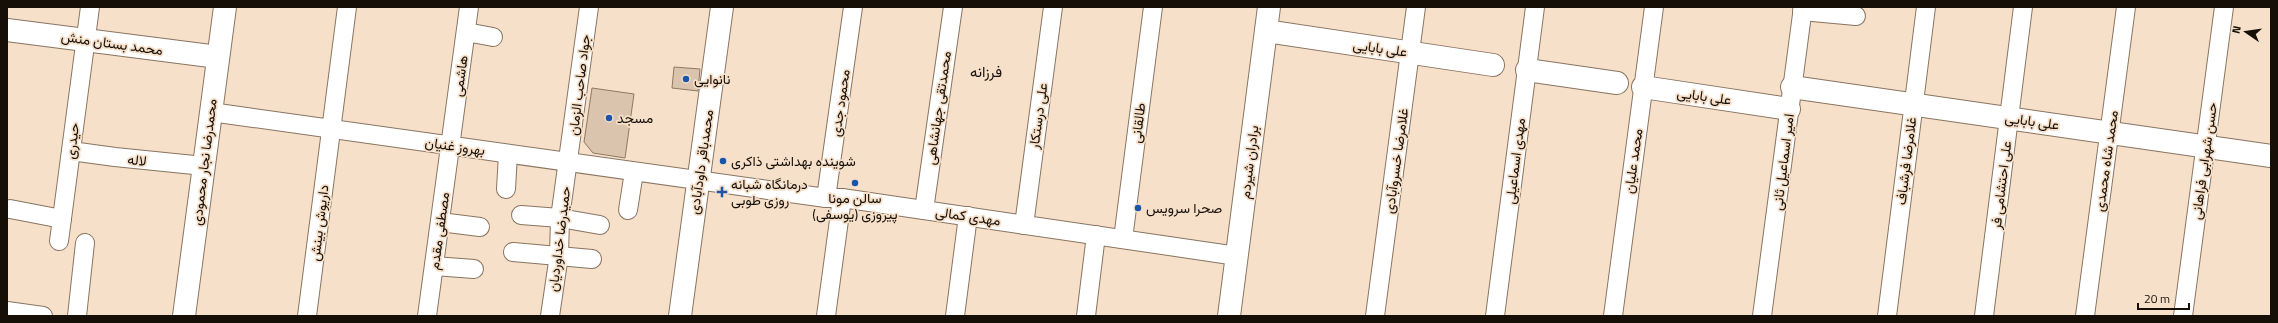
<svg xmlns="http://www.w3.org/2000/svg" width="2278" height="323" viewBox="0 0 2278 323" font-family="'Titillium Web',Vazirmatn,sans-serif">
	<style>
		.building { fill: #dac4ae; stroke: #8d7964 }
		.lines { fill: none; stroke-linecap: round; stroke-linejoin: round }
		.street-casing { stroke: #887460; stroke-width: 20 }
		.secondary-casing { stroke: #887460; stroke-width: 24 }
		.street { stroke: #fff; stroke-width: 18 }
		.secondary { stroke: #fff; stroke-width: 22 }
		.poi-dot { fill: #1a56a7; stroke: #f6e0ca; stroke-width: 1.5 }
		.labels { text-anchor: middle; stroke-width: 3.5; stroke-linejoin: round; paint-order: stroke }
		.street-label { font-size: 14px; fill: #160f07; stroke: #f6e0ca }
		.poi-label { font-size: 14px; fill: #160f07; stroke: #f6e0ca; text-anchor: start }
		.neighbourhood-label { font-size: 15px; fill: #160f07; stroke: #f6e0ca }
	</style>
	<rect width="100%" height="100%" fill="#f6e0ca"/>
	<g class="building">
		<path d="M674,67L700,69L698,91L672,88Z"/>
		<path d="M592,88L634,94L625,158L593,153L584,142Z"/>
	</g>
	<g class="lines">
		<g class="street-casing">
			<g id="street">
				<path d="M1802,11L1856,16"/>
				<path d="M466,32L493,37"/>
				<path d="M211,112L826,198H842L1237,256"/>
				<path d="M71,151L115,157L204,166"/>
				<path d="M506,189L508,154"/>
				<path d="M826,198L853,7"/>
				<path d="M10,209L62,219"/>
				<path d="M628,210L634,172"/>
				<path d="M924,210L953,7"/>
				<path d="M521,215L560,218L600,225"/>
				<path d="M440,222L480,227"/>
				<path d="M1024,225L1053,7"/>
				<path d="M1123,239L1153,7"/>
				<path d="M59,241L90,7"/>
				<path d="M513,252L592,259"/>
				<path d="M434,266L474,269"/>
				<path d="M7,311L43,316"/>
				<path d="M77,316L85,243"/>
				<path d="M307,316L347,7"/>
				<path d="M427,316L469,7"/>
				<path d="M550,316L559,255L560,218L589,7"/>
				<path d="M826,316L842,198"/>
				<path d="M955,316L968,216"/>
				<path d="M1086,316L1096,235"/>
				<path d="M1375,316L1416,7"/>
				<path d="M1495,316L1535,7"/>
				<path d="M1613,316L1654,7"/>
				<path d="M1762,316L1803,7"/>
				<path d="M1887,316L1926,7"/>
				<path d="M1984,316L2023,7"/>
				<path d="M2085,316L2126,7"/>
				<path d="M2183,316L2224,7"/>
			</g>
		</g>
		<g class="secondary-casing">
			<g id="secondary">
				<path d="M7,30L218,57"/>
				<path d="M1266,31L1493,65"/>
				<path d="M1527,70L1617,83"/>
				<path d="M1643,87L1789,109"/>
				<path d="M1792,87L2271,156"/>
				<path d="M184,316L225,7"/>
				<path d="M680,316L722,7"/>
				<path d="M1229,316L1269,7"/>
			</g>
		</g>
		<use href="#street" class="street"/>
		<use href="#secondary" class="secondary"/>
	</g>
	<g class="poi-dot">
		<circle cx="686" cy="79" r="4"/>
		<circle cx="609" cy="118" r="4"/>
		<circle cx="723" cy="161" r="4"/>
		<circle cx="855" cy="183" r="4"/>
		<path d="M720 186h4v4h4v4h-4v4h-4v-4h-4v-4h4z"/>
		<circle cx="1138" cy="208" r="4"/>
	</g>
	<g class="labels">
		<g class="street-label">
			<text transform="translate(112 43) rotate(8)" y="5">محمد بستان منش</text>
			<text transform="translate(1380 48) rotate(8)" y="5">علی بابایی</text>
			<text transform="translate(460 76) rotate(-82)" y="5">هاشمی</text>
			<text transform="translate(579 85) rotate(-83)" y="5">جواد صاحب الزمان</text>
			<text transform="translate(1704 96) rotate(8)" y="5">علی بابایی</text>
			<text transform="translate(840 103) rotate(-82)" y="5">محمود جدی</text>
			<text transform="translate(938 108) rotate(-82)" y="5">محمدتقی جهانشاهی</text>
			<text transform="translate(1038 116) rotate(-82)" y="5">علی درستکار</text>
			<text transform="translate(2032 121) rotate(8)" y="5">علی بابایی</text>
			<text transform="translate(1138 123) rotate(-83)" y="5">طالقانی</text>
			<text transform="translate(72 141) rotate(-83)" y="5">حیدری</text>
			<text transform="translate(455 146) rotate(8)" y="5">بهروز غنیان</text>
			<text transform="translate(137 160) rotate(6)" y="5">لاله</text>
			<text transform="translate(1396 161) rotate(-82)" y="5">غلامرضا خسروآبادی</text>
			<text transform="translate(1515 161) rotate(-83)" y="5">مهدی اسماعیلی</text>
			<text transform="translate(1633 161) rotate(-82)" y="5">محمد علیان</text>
			<text transform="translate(1906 161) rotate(-83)" y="5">غلامرضا فرشباف</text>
			<text transform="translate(2106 161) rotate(-82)" y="5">محمد شاه محمدی</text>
			<text transform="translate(2204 161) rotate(-82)" y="5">حسن شهرابی فراهانی</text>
			<text transform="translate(204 162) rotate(-83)" y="5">محمدرضا نجار محمودی</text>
			<text transform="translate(701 162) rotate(-82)" y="5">محمدباقر داودآبادی</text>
			<text transform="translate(1249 162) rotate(-83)" y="5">برادران شیردم</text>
			<text transform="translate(1783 162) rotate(-83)" y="5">امیر اسماعیل ثانی</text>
			<text transform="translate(2001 185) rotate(-83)" y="5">علی احتشامی فر</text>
			<text transform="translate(968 216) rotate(8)" y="5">مهدی کمالی</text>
			<text transform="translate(319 223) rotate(-83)" y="5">داریوش بینش</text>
			<text transform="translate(439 231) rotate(-82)" y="5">مصطفی مقدم</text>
			<text transform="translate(559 239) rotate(-83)" y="5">حمیدرضا خداوردیان</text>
		</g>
		<g class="poi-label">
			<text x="694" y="84">نانوایی</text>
			<text x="617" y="123">مسجد</text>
			<text x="731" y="166">شوینده بهداشتی ذاکری</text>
			<text x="731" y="189">درمانگاه شبانه<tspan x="731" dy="16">روزی طوبی</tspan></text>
			<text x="855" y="203" text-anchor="middle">سالن مونا<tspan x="855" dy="16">پیروزی (یوسفی)</tspan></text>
			<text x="1146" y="213">صحرا سرویس</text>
		</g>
		<g class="neighbourhood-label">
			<text x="986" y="77">فرزانه</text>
		</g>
	</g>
	<rect width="2278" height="323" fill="none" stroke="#160f07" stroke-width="16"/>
	<g transform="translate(2246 32) rotate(283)" stroke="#f6e0ca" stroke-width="3" paint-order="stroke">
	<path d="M0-3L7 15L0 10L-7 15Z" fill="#160f07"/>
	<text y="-6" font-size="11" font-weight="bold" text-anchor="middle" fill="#160f07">N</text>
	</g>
	<path d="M2138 303v6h51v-6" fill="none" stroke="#160f07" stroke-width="2"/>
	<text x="2144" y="303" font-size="12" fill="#160f07" stroke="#f6e0ca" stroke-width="3" paint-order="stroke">20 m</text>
</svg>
